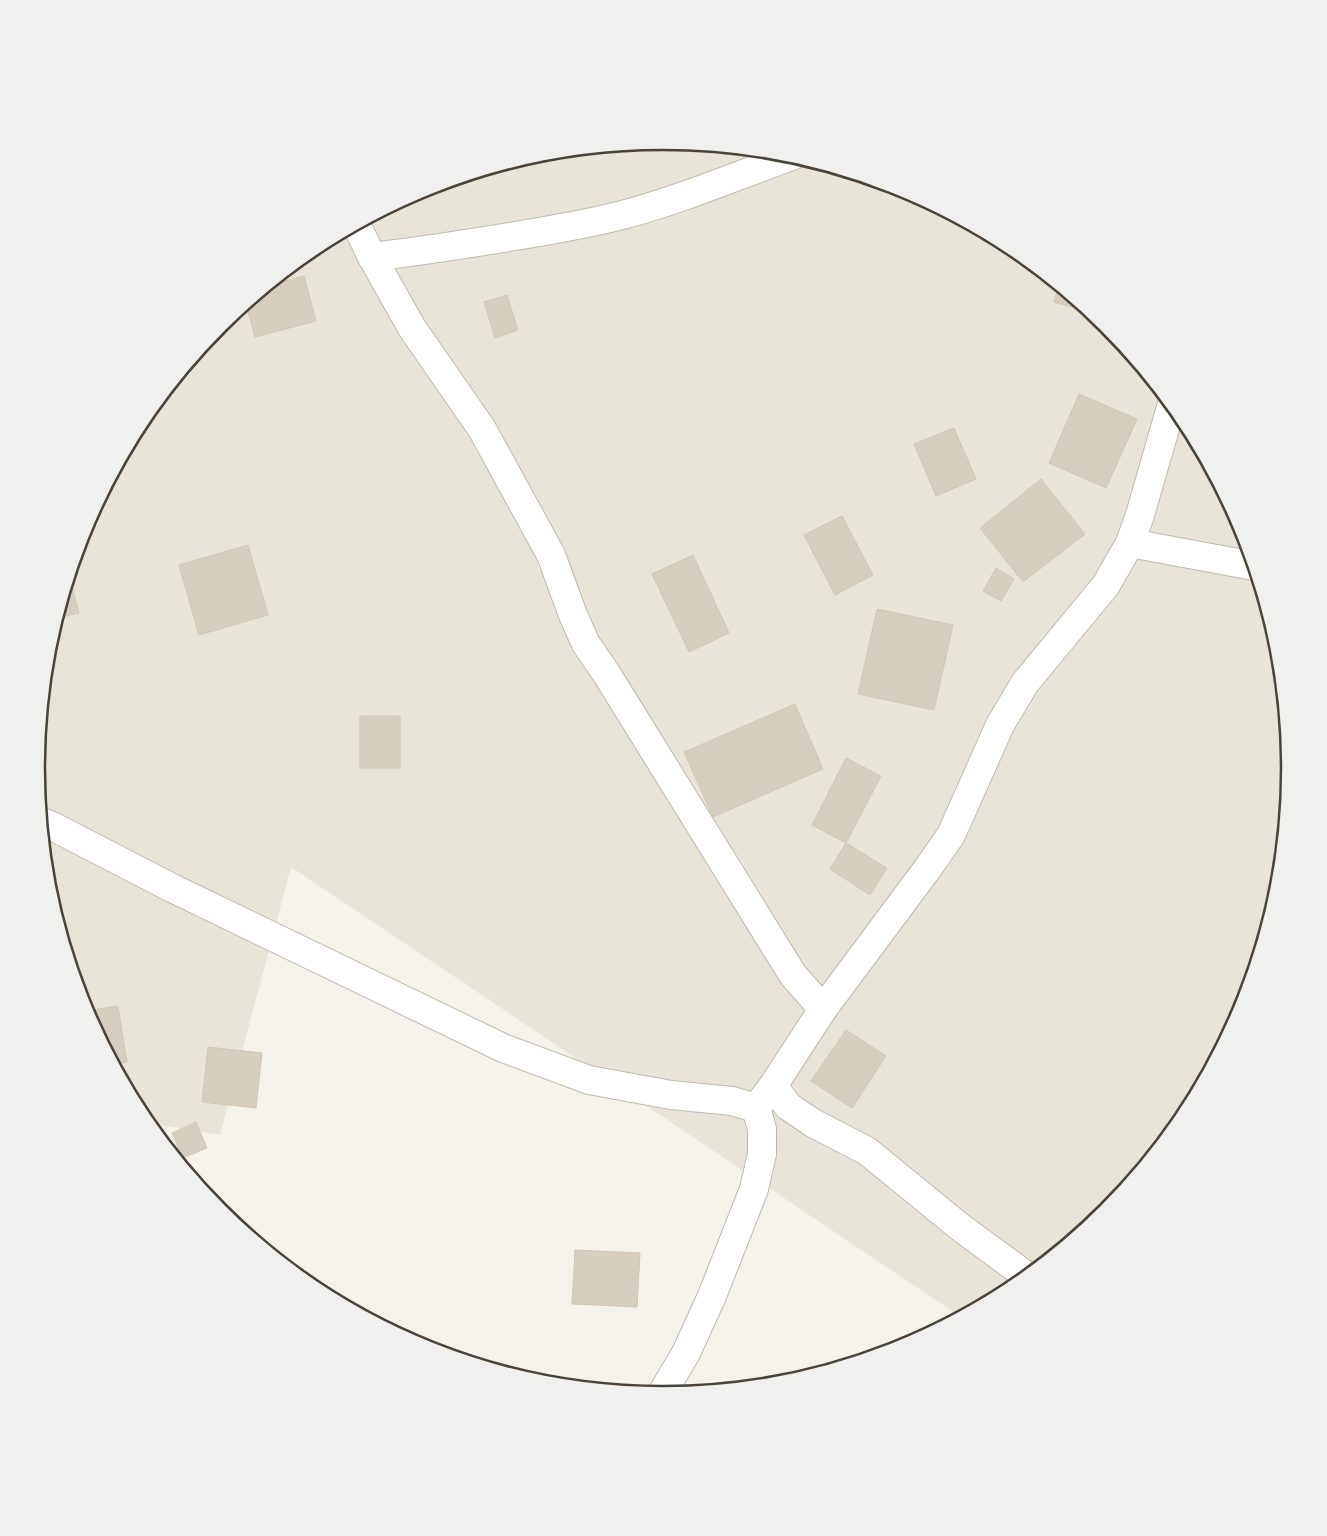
<svg xmlns="http://www.w3.org/2000/svg" width="1327" height="1536" viewBox="0 0 1327 1536" font-family="Figtree,sans-serif">
	<style>
		.residential { fill: #e8e4d9 }
		.building { fill: #d6cec1; stroke: #d1c7b4 }
		.lines { fill: none; stroke-linecap: round; stroke-linejoin: round }
		.minor-casing { stroke: #c0baae; stroke-width: 30 }
		.minor { stroke: #fff; stroke-width: 28 }
		.rim { fill: none; stroke: #494339; stroke-width: 2.5 }
	</style>
	<rect width="100%" height="100%" fill="#f5f2eb"/>
	<path class="residential" d="M664,141L786,153L904,189L1012,247L1107,325L1185,420L1243,528L1279,646L1291,768L1279,891L1243,1008L1185,1117L1107,1212L1012,1290L961,1317L291,867L220,1135L148,1123L142,1116L84,1008L48,890L36,768L48,645L84,528L142,419L220,324L315,246L424,188L541,153Z"/>
	<g class="building">
		<path d="M304,276L316,321L255,337L246,303L266,286Z"/>
		<path d="M1059,285L1093,313L1054,302Z"/>
		<path d="M507,295L518,330L495,338L484,302Z"/>
		<path d="M1079,394L1137,419L1106,488L1049,463Z"/>
		<path d="M954,428L976,479L936,496L914,444Z"/>
		<path d="M1041,479L1085,534L1023,582L980,528Z"/>
		<path d="M842,516L873,575L835,595L804,535Z"/>
		<path d="M248,545L268,615L199,635L179,565Z"/>
		<path d="M693,555L729,633L689,652L652,574Z"/>
		<path d="M996,568L1014,579L1001,601L983,591Z"/>
		<path d="M71,583L79,613L57,618L67,584Z"/>
		<path d="M877,609L953,625L934,710L858,694Z"/>
		<path d="M795,704L823,769L713,817L684,752Z"/>
		<rect x="360" y="716" width="40" height="52"/>
		<path d="M846,758L881,776L846,843L812,825Z"/>
		<path d="M846,843L887,868L870,895L830,869Z"/>
		<path d="M118,1006L127,1062L114,1064L86,1011Z"/>
		<path d="M846,1030L886,1056L852,1108L811,1081Z"/>
		<path d="M208,1047L262,1053L256,1108L202,1102Z"/>
		<path d="M196,1122L207,1148L183,1158L172,1133Z"/>
		<path d="M575,1250L640,1253L637,1307L572,1304Z"/>
		<path d="M827,1362L834,1369L814,1375Z"/>
	</g>
	<g class="lines">
		<g class="minor-casing">
			<g id="minor">
				<path d="M356,224L372,257L412,328L482,429L551,555L573,615L586,644L606,673L793,975L823,1009"/>
				<path d="M372,257C420,251 467,244 515,236C552,230 589,224 626,214C682,199 739,175 794,155"/>
				<path d="M1130,543L1254,566"/>
				<path d="M42,822L52,826L172,888L503,1048L589,1080L671,1095L732,1101L756,1108"/>
				<path d="M773,1086L788,1106L813,1123L867,1151L960,1227L1028,1277"/>
				<path d="M756,1108L773,1086L823,1009L928,868L951,835L1000,725L1025,683L1106,585L1130,543L1140,515L1172,404"/>
				<path d="M661,1395L686,1353L712,1296L754,1189L762,1154V1129L756,1108"/>
			</g>
		</g>
		<use href="#minor" class="minor"/>
	</g>
	<path d="M0 0H1327V1536H0ZM45 768a618 618 0 1 1 1236 0a618 618 0 1 1-1236 0Z" fill="#f0f0ef" fill-rule="evenodd"/>
	<path class="rim" d="M45 768a618 618 0 1 1 1236 0a618 618 0 1 1-1236 0Z"/>
</svg>
